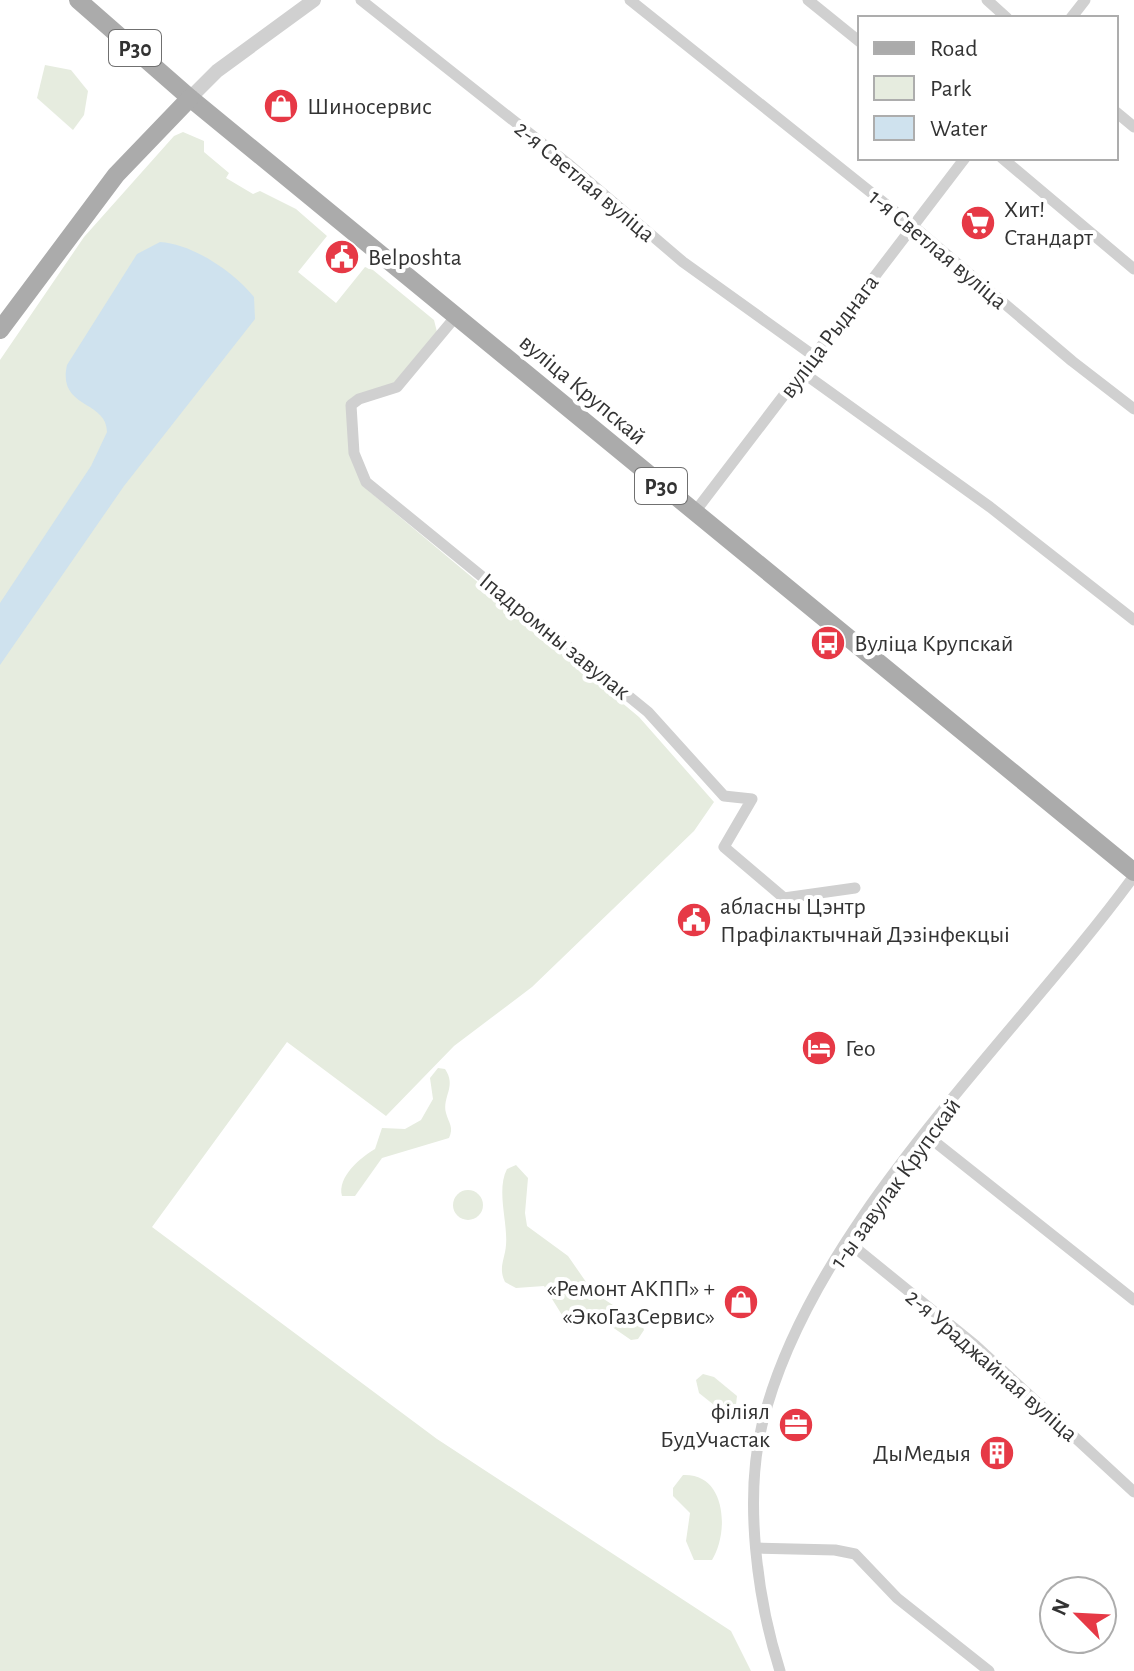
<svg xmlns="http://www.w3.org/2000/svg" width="1134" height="1671" viewBox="0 0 1134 1671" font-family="'Alegreya Sans',sans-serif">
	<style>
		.green { fill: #e6ecdf }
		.water { fill: #cfe2ee }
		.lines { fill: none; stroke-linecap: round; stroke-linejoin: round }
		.minor { stroke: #d0d0d0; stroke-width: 11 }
		.tertiary { stroke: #d0d0d0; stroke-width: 14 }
		.primary { stroke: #ababab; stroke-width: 18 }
		.labels { text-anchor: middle; stroke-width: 8; stroke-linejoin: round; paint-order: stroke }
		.shield { fill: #fff; stroke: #707070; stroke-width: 2 }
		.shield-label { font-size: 22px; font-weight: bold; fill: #333 }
		.poi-label { font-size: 24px; fill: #333; stroke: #fff; text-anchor: start }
		.street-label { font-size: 24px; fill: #333; stroke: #fff }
	</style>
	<rect width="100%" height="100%" fill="#fff"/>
	<g class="green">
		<path d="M45,65L71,70L88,91L84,115L73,130L37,98Z"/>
		<path d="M183,132L204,141V152L229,173L226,178L253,194L260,191L296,209L327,236L298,272L336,303L365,267L373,270L434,320L438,336L403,382L365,398L349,415L370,492L639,717L714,802L694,831L532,987L454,1046L386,1116L287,1042L152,1227L437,1439L731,1631L751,1671H0V360L84,237L174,136Z"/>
		<path d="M438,1068L445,1069C457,1087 442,1096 446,1113C449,1124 454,1127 449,1138L382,1158L355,1196H342C337,1177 360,1158 375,1149L382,1128L405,1129L421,1120L433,1099L430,1078Z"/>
		<path d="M516,1165L528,1178L525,1213L527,1226L568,1256L593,1292L642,1324L644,1330L638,1339L631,1340L592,1313L574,1318L562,1315L544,1286L516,1288L505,1282C498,1268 505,1259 506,1245C508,1222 496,1190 507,1169Z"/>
		<circle cx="468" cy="1205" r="15"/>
		<path d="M703,1374L714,1377L737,1396L735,1413H724L699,1393L696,1380Z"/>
		<path d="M683,1475C727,1473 729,1533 712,1560H694L686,1541L690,1513L673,1496V1488Z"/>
	</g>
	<path class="water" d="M160,242C193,244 234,272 254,297L255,319L124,486L0,665V603L91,466L107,432C107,400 57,409 67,365L137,254Z"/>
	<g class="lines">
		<g class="minor">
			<path d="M361,0L567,163L683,262L814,356"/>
			<path d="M630,0L913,226L1072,361L1134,409"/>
			<path d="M808,0L860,42"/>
			<path d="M987,0L1007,18"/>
			<path d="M1071,18L1085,0"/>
			<path d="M1116,112L1134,127"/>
			<path d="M1002,158L1134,269"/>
			<path d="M457,315L397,387L359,399L351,405L354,453L366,482L648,712L724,796L752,799L724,847L784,898L855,888"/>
			<path d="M802,372L990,507L1134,620"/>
			<path d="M694,513L965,158"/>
			<path d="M925,1134L1134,1300"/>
			<path d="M847,1241L975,1345L1134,1492"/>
			<path d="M757,1548L835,1550L855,1554L897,1598L989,1671"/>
			<path d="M780,1671C757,1599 744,1499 762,1425C810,1226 1014,1040 1134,876"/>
		</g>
		<path class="tertiary" d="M190,98L217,71L314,0"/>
		<g class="primary">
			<path d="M78,0L190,98L1134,872"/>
			<path d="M0,330L116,175L190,98"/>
		</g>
	</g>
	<defs>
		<g id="shop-disc" transform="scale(1.8)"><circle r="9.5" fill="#e63946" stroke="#fff"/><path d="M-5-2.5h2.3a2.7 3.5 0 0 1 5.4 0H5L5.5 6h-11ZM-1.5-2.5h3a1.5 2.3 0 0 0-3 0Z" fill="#fff"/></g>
		<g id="supermarket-disc" transform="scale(1.8)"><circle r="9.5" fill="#e63946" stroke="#fff"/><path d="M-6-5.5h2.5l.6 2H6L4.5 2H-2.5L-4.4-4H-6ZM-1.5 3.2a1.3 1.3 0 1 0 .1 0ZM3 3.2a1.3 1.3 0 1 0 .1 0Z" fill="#fff"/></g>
		<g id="civic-disc" transform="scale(1.8)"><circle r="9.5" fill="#e63946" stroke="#fff"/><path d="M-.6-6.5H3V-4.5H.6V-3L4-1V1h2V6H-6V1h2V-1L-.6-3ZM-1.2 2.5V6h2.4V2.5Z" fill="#fff"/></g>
		<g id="bus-disc" transform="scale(1.8)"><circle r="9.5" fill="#e63946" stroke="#fff"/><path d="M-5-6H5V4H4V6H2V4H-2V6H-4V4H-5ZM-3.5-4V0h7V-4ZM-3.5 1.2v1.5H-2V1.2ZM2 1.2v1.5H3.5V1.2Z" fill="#fff"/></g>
		<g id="hotel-disc" transform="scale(1.8)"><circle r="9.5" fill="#e63946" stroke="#fff"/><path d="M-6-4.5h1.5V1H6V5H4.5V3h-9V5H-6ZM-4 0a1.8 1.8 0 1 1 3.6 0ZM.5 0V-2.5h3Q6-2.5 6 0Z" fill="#fff"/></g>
		<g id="office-disc" transform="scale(1.8)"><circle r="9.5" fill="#e63946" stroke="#fff"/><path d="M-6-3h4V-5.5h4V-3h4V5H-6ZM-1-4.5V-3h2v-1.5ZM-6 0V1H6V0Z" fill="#fff"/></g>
		<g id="building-disc" transform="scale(1.8)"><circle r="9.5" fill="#e63946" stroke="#fff"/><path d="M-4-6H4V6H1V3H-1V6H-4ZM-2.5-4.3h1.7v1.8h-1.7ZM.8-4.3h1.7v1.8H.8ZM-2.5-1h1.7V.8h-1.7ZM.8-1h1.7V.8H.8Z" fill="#fff"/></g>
	</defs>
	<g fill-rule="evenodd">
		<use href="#shop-disc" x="281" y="106"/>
		<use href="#supermarket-disc" x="978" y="223"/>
		<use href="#civic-disc" x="342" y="257"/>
		<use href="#bus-disc" x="828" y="643"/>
		<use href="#civic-disc" x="694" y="920"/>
		<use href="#hotel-disc" x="819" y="1048"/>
		<use href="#shop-disc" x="741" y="1302"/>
		<use href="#office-disc" x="796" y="1425"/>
		<use href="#building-disc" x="997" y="1453"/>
	</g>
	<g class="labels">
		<g class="shield">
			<rect x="109" y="30" width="52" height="36" rx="6"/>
			<rect x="635" y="468" width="52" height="36" rx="6"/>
		</g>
		<g class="shield-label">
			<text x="135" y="56">Р30</text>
			<text x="661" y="494">Р30</text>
		</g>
		<g class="poi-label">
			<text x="307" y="114">Шиносервис</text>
			<text x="1004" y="217">Хит!<tspan x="1004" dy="28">Стандарт</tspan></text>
			<text x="368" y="265">Belposhta</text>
			<text x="854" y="651">Вуліца Крупскай</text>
			<text x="720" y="914">абласны Цэнтр<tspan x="720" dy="28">Прафілактычнай Дэзінфекцыі</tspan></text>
			<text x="845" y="1056">Гео</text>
			<text x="715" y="1296" text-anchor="end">«Ремонт АКПП» +<tspan x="715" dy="28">«ЭкоГазСервис»</tspan></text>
			<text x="770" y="1419" text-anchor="end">філіял<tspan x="770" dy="28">БудУчастак</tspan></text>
			<text x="971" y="1461" text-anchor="end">ДыМедыя</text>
		</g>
		<g class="street-label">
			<text transform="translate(585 181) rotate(40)" y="8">2-я Светлая вуліца</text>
			<text transform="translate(938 249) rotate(40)" y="8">1-я Светлая вуліца</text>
			<text transform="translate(829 336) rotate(-53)" y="8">вуліца Рыднага</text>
			<text transform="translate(583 389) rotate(40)" y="8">вуліца Крупскай</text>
			<text transform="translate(555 636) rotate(39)" y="8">Іпадромны завулак</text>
			<text transform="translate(895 1183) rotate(-54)" y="8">1-ы завулак Крупскай</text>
			<text transform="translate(992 1365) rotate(41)" y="8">2-я Ураджайная вуліца</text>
		</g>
	</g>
	<rect x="858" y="16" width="260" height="144" fill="#ffffff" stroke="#adadad" stroke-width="2"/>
	<rect x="874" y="42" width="40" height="12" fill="#ababab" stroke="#adadad" stroke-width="2"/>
	<text x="930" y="56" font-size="24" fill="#333333">Road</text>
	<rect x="874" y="76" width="40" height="24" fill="#e6ecdf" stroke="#adadad" stroke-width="2"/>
	<text x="930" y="96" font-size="24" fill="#333333">Park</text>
	<rect x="874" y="116" width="40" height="24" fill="#cfe2ee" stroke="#adadad" stroke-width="2"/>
	<text x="930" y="136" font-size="24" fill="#333333">Water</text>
	<g transform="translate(1078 1615) rotate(294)"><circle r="38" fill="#ffffff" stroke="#adadad" stroke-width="2"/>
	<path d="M0-6L14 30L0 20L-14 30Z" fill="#e63946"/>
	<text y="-12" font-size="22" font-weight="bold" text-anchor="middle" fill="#333333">N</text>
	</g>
</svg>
